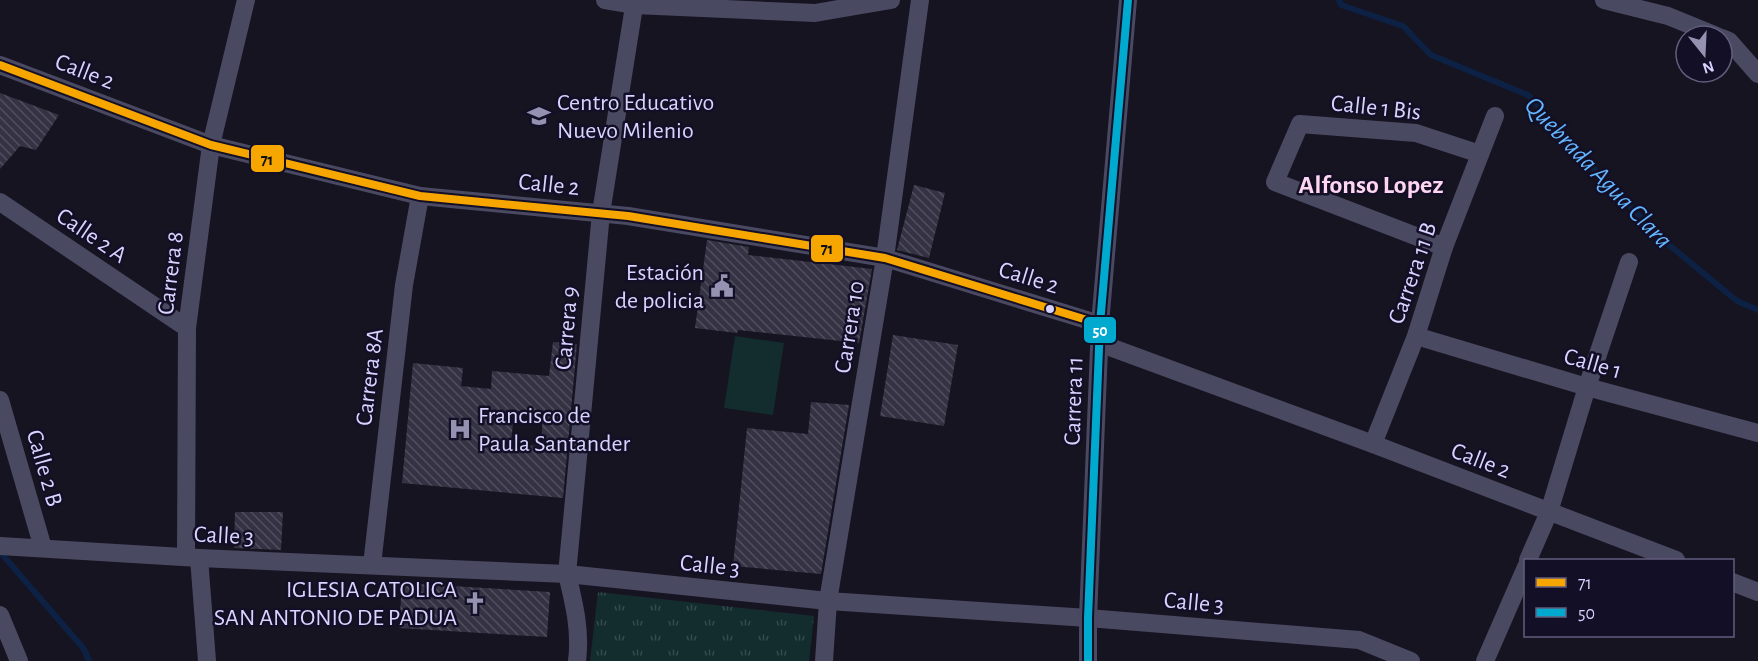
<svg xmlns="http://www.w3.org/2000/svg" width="1758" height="661" viewBox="0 0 1758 661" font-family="'Alegreya Sans',sans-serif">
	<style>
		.green { fill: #132c2d }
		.park { fill: url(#park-tufts) }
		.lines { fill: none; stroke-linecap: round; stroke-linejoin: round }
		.stream { stroke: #0d2144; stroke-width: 6 }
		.building { fill: url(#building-back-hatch); fill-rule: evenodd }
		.street { stroke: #4a4962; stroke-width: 18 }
		.bus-1-casing { stroke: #130f26; stroke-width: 12 }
		.bus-2-casing { stroke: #130f26; stroke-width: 12 }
		.bus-1 { stroke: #f7a600; stroke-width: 8 }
		.bus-2 { stroke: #00a9ce; stroke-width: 8 }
		.bus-dot { fill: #d9d4ff; stroke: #130f26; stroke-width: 2 }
		.labels { text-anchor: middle; stroke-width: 5; stroke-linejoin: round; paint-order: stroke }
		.street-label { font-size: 24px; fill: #d9d4ff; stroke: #130f26 }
		.poi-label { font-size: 24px; fill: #d9d4ff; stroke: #130f26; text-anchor: start }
		.water-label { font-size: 26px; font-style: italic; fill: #62b6ff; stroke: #130f26 }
		.neighbourhood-label { font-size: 26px; font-weight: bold; fill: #ffd6f0; stroke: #130f26 }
		.line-badge { stroke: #130f26; stroke-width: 2 }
		.badge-label { font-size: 16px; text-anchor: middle; font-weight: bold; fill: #fff }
		.pale-badge-label { font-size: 16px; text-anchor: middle; font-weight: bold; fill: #111 }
	</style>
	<defs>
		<pattern id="park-tufts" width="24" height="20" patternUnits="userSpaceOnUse" patternTransform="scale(1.5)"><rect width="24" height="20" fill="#132c2d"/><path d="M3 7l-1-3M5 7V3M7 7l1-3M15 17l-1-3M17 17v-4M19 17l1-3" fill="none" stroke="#354a4c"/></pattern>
		<pattern id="building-back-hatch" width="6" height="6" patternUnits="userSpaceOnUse" patternTransform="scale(1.5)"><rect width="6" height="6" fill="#343243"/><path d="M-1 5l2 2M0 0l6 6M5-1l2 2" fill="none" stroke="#514f5f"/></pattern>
	</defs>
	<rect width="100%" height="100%" fill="#161421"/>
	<path class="green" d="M735,336L784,343L773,415L724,408Z"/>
	<path class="park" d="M598,592L814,616L809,661H590Z"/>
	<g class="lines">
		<g class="stream">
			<path d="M1339,0L1341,5L1403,26L1431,55L1528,95L1596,171L1662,239L1737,301L1758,310"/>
			<path d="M0,552L84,649L89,661"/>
		</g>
	</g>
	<g class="building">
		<path d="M0,93L59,115L36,150L20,146L0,169Z"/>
		<path d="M914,185L945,193L929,258L897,250Z"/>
		<path d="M707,240L749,247L748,255L872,269L859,343L738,330L737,333L695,328Z"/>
		<path d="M893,335L958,345L944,426L880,416Z"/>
		<path d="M553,342L577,344L563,498L402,483L413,363L463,368L461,386L491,389L492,371L549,376ZM514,411L543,413L541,446L511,444Z"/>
		<path d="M811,402L849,405L821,574L733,566L747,428L808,434Z"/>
		<path d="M235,512H283L281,550L234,548Z"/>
		<path d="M402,583L550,592L547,637L399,628Z"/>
	</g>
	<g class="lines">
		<g class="street">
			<path d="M605,0L635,5L815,13L891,0"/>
			<path d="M1604,0L1668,16L1717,36"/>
			<path d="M1722,38L1729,41L1758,74"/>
			<path d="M0,65L211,145L420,196L628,216L885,258L1100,324"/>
			<path d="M0,202L187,328"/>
			<path d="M1444,247L1275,182L1300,124L1416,133L1480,154"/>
			<path d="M1416,336L1587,387L1758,433"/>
			<path d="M1099,343L1373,444L1676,560"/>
			<path d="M0,400L43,548"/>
			<path d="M1373,444L1416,336L1444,247L1495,116"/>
			<path d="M0,546L199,558L567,574L828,601L1088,618L1359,640L1411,661"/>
			<path d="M186,557L187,328L211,145L246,0"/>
			<path d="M199,558L207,661"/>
			<path d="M1528,560L1549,512L1587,387L1629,262"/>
			<path d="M372,565L404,285L420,196"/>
			<path d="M1732,582L1758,592"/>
			<path d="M0,615L19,661"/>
			<path d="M577,661C581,631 574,603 567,574L601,213L635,0"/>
			<path d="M824,661L828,601L885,258L920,0"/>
			<path d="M1088,661V618L1100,324L1128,0"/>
			<path d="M1485,661L1526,567"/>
		</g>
		<g class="bus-1-casing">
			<path id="bus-1" d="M0,65L211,145L420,196L628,216L885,258L1100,324"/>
		</g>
		<g class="bus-2-casing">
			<path id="bus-2" d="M1088,661V618L1100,324L1128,0"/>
		</g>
		<use href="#bus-1" class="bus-1"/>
		<use href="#bus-2" class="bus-2"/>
	</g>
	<defs>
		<g id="school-bare" transform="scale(1.8)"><path d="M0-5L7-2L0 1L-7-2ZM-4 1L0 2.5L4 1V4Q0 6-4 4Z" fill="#9591b1" stroke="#130f26" stroke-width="2.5" paint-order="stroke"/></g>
		<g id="civic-bare" transform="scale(1.8)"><path d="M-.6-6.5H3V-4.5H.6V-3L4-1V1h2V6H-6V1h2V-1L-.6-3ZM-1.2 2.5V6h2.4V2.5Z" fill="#9591b1" stroke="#130f26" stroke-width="2.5" paint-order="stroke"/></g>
		<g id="hospital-bare" transform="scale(1.8)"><path d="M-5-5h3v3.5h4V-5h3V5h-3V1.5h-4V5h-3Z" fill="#9591b1" stroke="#130f26" stroke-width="2.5" paint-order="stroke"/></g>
		<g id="church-bare" transform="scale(1.8)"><path d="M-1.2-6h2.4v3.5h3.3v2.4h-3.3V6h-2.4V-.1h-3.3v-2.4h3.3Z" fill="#9591b1" stroke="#130f26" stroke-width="2.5" paint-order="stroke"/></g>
	</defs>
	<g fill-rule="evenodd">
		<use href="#school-bare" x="539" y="116"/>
		<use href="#civic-bare" x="722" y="286"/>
		<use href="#hospital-bare" x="460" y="429"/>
		<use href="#church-bare" x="475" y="603"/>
	</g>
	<circle class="bus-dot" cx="1050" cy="309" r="5"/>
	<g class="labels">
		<g class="street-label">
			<text transform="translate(85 71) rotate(21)" y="8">Calle 2</text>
			<text transform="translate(1376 107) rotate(6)" y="8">Calle 1 Bis</text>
			<text transform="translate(549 184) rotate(6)" y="8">Calle 2</text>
			<text transform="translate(92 235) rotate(34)" y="8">Calle 2 A</text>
			<text transform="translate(170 273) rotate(-83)" y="8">Carrera 8</text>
			<text transform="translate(1412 273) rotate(-71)" y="8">Carrera 11 B</text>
			<text transform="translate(1029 277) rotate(17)" y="8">Calle 2</text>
			<text transform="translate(849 327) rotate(-81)" y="8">Carrera 10</text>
			<text transform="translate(566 328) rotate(-85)" y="8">Carrera 9</text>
			<text transform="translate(1593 363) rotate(16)" y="8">Calle 1</text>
			<text transform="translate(369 377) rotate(-83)" y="8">Carrera 8A</text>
			<text transform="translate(1073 401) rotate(-88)" y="8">Carrera 11</text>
			<text transform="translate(1481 460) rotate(21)" y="8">Calle 2</text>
			<text transform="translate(45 468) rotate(74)" y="8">Calle 2 B</text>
			<text transform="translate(224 535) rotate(3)" y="8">Calle 3</text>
			<text transform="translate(710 565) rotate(6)" y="8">Calle 3</text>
			<text transform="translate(1194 602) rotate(5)" y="8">Calle 3</text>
		</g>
		<g class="poi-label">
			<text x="557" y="110">Centro Educativo<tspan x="557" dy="28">Nuevo Milenio</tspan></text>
			<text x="704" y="280" text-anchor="end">Estación<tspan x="704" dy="28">de policia</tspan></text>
			<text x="478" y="423">Francisco de<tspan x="478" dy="28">Paula Santander</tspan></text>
			<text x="457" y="597" text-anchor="end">IGLESIA CATOLICA<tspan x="457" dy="28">SAN ANTONIO DE PADUA</tspan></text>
		</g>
		<g class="water-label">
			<text transform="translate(1599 172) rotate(46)" y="9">Quebrada Agua Clara</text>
		</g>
		<g class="neighbourhood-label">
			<text x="1371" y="193">Alfonso Lopez</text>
		</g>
	</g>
	<g class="line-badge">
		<rect x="250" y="144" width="35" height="29" rx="6" fill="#f7a600"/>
		<rect x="810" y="234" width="34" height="29" rx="6" fill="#f7a600"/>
		<rect x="1083" y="316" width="34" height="28" rx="6" fill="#00a9ce"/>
	</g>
	<g class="badge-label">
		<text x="1100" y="336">50</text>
	</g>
	<g class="pale-badge-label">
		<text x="267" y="165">71</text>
		<text x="827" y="254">71</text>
	</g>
	<rect x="1524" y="559" width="210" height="78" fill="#130f26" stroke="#625e7d" stroke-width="1.5"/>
	<rect x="1536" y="578" width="30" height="9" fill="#f7a600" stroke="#625e7d" stroke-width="1.5"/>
	<text x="1578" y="589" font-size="18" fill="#d9d4ff">71</text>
	<rect x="1536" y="608" width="30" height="9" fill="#00a9ce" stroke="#625e7d" stroke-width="1.5"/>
	<text x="1578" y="619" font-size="18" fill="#d9d4ff">50</text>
	<g transform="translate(1704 54) rotate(162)"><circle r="28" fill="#130f26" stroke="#625e7d" stroke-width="1.5"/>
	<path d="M0-4.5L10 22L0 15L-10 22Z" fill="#9591b1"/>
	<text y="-9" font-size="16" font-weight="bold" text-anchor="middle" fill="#d9d4ff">N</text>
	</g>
</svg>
